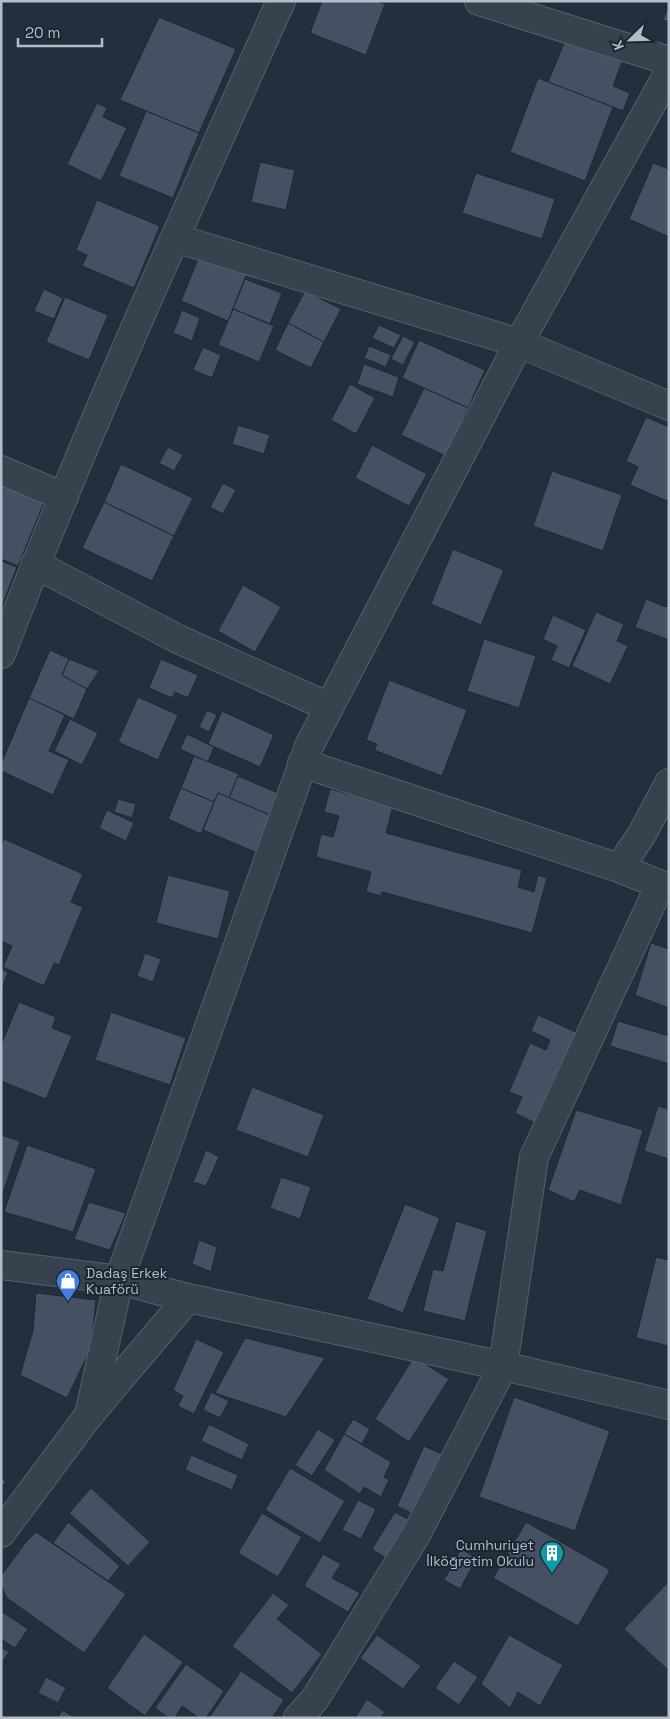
<svg xmlns="http://www.w3.org/2000/svg" width="670" height="1719" viewBox="0 0 670 1719" font-family="'Space Grotesk',sans-serif">
	<style>
		.building { fill: #455162; stroke: #1f2835 }
		.lines { fill: none; stroke-linecap: round; stroke-linejoin: round }
		.minor-casing { stroke: #565f6c; stroke-width: 30 }
		.tertiary-casing { stroke: #565f6c; stroke-width: 30 }
		.minor { stroke: #38414e; stroke-width: 28 }
		.tertiary { stroke: #38414e; stroke-width: 28 }
		.labels { text-anchor: middle; stroke-width: 4; stroke-linejoin: round; paint-order: stroke }
		.poi-label { font-size: 14px; fill: #b4bcc9; stroke: #1d2633; text-anchor: start }
	</style>
	<rect width="100%" height="100%" fill="#242f3e"/>
	<g class="building">
		<path d="M322,1H377L385,4L366,55L310,33Z"/>
		<path d="M669,5V22L663,20Z"/>
		<path d="M159,17L236,49L199,133L120,100Z"/>
		<path d="M567,36L623,59L613,86L630,93L623,111L548,82Z"/>
		<path d="M538,78L613,107L585,181L510,152Z"/>
		<path d="M97,103L107,108L103,117L127,128L101,181L67,164Z"/>
		<path d="M146,111L199,133L173,198L119,176Z"/>
		<path d="M260,162L295,170L286,210L251,202Z"/>
		<path d="M653,163L669,169V237L629,219Z"/>
		<path d="M476,173L555,199L542,239L462,213Z"/>
		<path d="M97,200L160,226L134,288L82,266L87,255L76,250Z"/>
		<path d="M200,254L247,273L228,321L181,301Z"/>
		<path d="M245,279L282,293L270,324L233,309Z"/>
		<path d="M44,289L63,298L54,319L34,311Z"/>
		<path d="M305,291L341,309L324,342L288,323Z"/>
		<path d="M65,297L108,315L89,360L46,342Z"/>
		<path d="M233,309L274,326L259,362L218,345Z"/>
		<path d="M182,310L200,318L192,341L173,333Z"/>
		<path d="M288,323L324,342L311,368L275,350Z"/>
		<path d="M379,325L401,335L394,348L372,338Z"/>
		<path d="M403,336L415,342L403,365L391,359Z"/>
		<path d="M419,340L485,370L468,408L402,378Z"/>
		<path d="M369,346L391,355L386,367L364,358Z"/>
		<path d="M203,347L221,355L212,378L193,370Z"/>
		<path d="M364,364L399,377L393,397L357,384Z"/>
		<path d="M350,384L375,398L356,434L331,420Z"/>
		<path d="M424,388L468,408L446,456L401,435Z"/>
		<path d="M646,417L669,427V497L667,501L630,485L638,467L626,461Z"/>
		<path d="M238,425L270,435L264,454L232,444Z"/>
		<path d="M372,445L427,474L409,506L355,478Z"/>
		<path d="M168,447L183,455L174,471L159,463Z"/>
		<path d="M121,464L193,498L174,536L104,502Z"/>
		<path d="M552,471L622,495L603,551L533,526Z"/>
		<path d="M1,482L45,500L18,566L1,559Z"/>
		<path d="M223,483L236,490L223,514L210,507Z"/>
		<path d="M104,502L174,536L152,581L82,548Z"/>
		<path d="M453,549L504,570L481,625L431,604Z"/>
		<path d="M1,561L17,567L1,609Z"/>
		<path d="M243,585L281,607L255,652L218,631Z"/>
		<path d="M646,599L666,607L669,600V640L635,627Z"/>
		<path d="M596,612L624,624L617,641L628,646L610,684L572,666Z"/>
		<path d="M553,615L586,630L569,668L551,660L557,646L543,639Z"/>
		<path d="M484,639L536,656L519,708L467,691Z"/>
		<path d="M50,650L69,659L62,675L87,689L74,719L29,698Z"/>
		<path d="M69,659L99,671L87,689L62,675Z"/>
		<path d="M161,659L198,675L188,698L175,692L172,698L149,688Z"/>
		<path d="M389,680L467,710L442,776L374,750L377,744L366,740Z"/>
		<path d="M138,697L178,715L158,760L118,742Z"/>
		<path d="M29,698L65,715L49,751L69,760L53,795L1,771V764Z"/>
		<path d="M207,710L217,715L209,732L199,727Z"/>
		<path d="M222,711L274,735L260,767L208,744Z"/>
		<path d="M70,719L98,733L82,765L54,751Z"/>
		<path d="M187,734L214,747L208,762L180,749Z"/>
		<path d="M194,756L239,774L229,798L218,793L214,802L181,788Z"/>
		<path d="M238,776L285,796L277,818L229,798Z"/>
		<path d="M181,788L214,802L201,834L168,819Z"/>
		<path d="M330,789L393,806L386,833L522,870L518,887L534,892L538,875L547,878L532,933L382,892L381,896L366,892L371,872L316,857L321,834L333,837L339,816L324,812Z"/>
		<path d="M218,793L277,818L262,855L203,830Z"/>
		<path d="M118,799L136,804L132,818L114,812Z"/>
		<path d="M107,810L134,823L126,841L99,828Z"/>
		<path d="M4,839L83,874L71,902L83,907L59,965L54,963L44,986L3,967L12,946L1,941V846Z"/>
		<path d="M168,875L230,891L218,939L156,923Z"/>
		<path d="M651,943L669,949V1008L635,995Z"/>
		<path d="M145,953L161,959L153,982L137,976Z"/>
		<path d="M1,969L8,972L1,991Z"/>
		<path d="M19,1002L56,1017L52,1028L72,1036L46,1099L1,1081V1045Z"/>
		<path d="M111,1012L186,1038L170,1085L95,1060Z"/>
		<path d="M538,1015L580,1034L539,1125L515,1113L522,1097L509,1092L530,1043L546,1050L550,1040L531,1031Z"/>
		<path d="M618,1021L669,1036V1064L610,1046Z"/>
		<path d="M252,1087L324,1115L308,1157L236,1130Z"/>
		<path d="M658,1106L669,1109V1159L644,1151Z"/>
		<path d="M576,1110L643,1130L621,1205L580,1190L574,1202L548,1190Z"/>
		<path d="M1,1135L20,1141L1,1199Z"/>
		<path d="M27,1145L96,1169L73,1232L4,1212Z"/>
		<path d="M206,1150L219,1157L206,1186L193,1182Z"/>
		<path d="M281,1177L311,1187L300,1219L270,1208Z"/>
		<path d="M89,1202L126,1213L110,1250L74,1239Z"/>
		<path d="M405,1204L440,1218L403,1313L367,1299Z"/>
		<path d="M456,1221L487,1231L465,1321L423,1311L433,1269L443,1271Z"/>
		<path d="M199,1240L217,1247L211,1272L192,1264Z"/>
		<path d="M656,1257L669,1260V1346L636,1338Z"/>
		<path d="M36,1293L96,1300L91,1348L67,1398L20,1375L33,1331Z"/>
		<path d="M245,1338L325,1358L286,1417L215,1393Z"/>
		<path d="M196,1339L224,1352L194,1414L178,1406L183,1396L173,1390Z"/>
		<path d="M414,1357L449,1379L409,1442L375,1419Z"/>
		<path d="M211,1392L229,1401L220,1418L203,1410Z"/>
		<path d="M514,1397L610,1431L575,1531L479,1497Z"/>
		<path d="M353,1419L370,1429L362,1444L344,1434Z"/>
		<path d="M209,1424L249,1444L242,1460L201,1441Z"/>
		<path d="M318,1429L335,1440L312,1476L295,1465Z"/>
		<path d="M344,1434L391,1462L384,1477L389,1480L381,1497L364,1487L360,1494L324,1470Z"/>
		<path d="M424,1446L446,1456L419,1517L397,1506Z"/>
		<path d="M191,1455L238,1475L232,1490L185,1470Z"/>
		<path d="M290,1468L345,1501L320,1543L265,1510Z"/>
		<path d="M1,1478L6,1482L1,1488Z"/>
		<path d="M91,1488L150,1542L128,1566L69,1513Z"/>
		<path d="M358,1500L376,1509L361,1539L342,1530Z"/>
		<path d="M395,1512L416,1524L392,1562L372,1549Z"/>
		<path d="M262,1513L302,1537L278,1577L238,1553Z"/>
		<path d="M68,1522L120,1566L108,1581L53,1543Z"/>
		<path d="M526,1522L610,1570L578,1626L493,1578Z"/>
		<path d="M36,1532L126,1594L84,1653L7,1598L1,1585V1576L26,1542Z"/>
		<path d="M461,1549L477,1558L460,1589L444,1580Z"/>
		<path d="M323,1554L341,1564L332,1578L360,1593L348,1612L304,1586Z"/>
		<path d="M669,1581V1671L624,1629Z"/>
		<path d="M273,1593L289,1605L277,1619L322,1654L292,1693L232,1646Z"/>
		<path d="M1,1611L28,1629L15,1648L1,1639Z"/>
		<path d="M144,1634L183,1662L145,1716L107,1688Z"/>
		<path d="M377,1635L421,1666L403,1689L360,1658Z"/>
		<path d="M509,1635L563,1665L540,1706L518,1692L510,1708L481,1684Z"/>
		<path d="M1,1647L9,1652L1,1664Z"/>
		<path d="M454,1661L478,1677L459,1705L435,1688Z"/>
		<path d="M186,1664L224,1691L206,1718H199L182,1706L175,1718H169L155,1708Z"/>
		<path d="M241,1671L284,1700L272,1718H209Z"/>
		<path d="M46,1677L66,1688L58,1703L38,1693Z"/>
		<path d="M367,1699L385,1712L380,1718H355Z"/>
		<path d="M62,1710L76,1718H58Z"/>
	</g>
	<g class="lines">
		<g class="minor-casing">
			<g id="minor">
				<path d="M175,238L519,343L669,406"/>
				<path d="M1,470L64,497"/>
				<path d="M35,564L178,639L329,707"/>
				<path d="M1,654C85,433 184,217 281,1"/>
				<path d="M302,763L619,868L669,888"/>
				<path d="M619,868L642,834L669,783"/>
				<path d="M1,1265L119,1280L188,1298L503,1366L669,1405"/>
				<path d="M89,1415L119,1280L309,746L519,343L669,72"/>
				<path d="M1,1533L89,1415L188,1298"/>
				<path d="M298,1718L315,1699L416,1535L503,1366L534,1157L660,885"/>
			</g>
		</g>
		<g class="tertiary-casing">
			<path id="tertiary" d="M479,1L669,61"/>
		</g>
		<use href="#minor" class="minor"/>
		<use href="#tertiary" class="tertiary"/>
	</g>
	<defs>
		<g id="shop-pin" transform="scale(1.25)"><path d="M0 17L-7.5 6A9.5 9.5 0 1 1 7.5 6Z" fill="#3f7fe0" stroke="#1d2633"/><path d="M-5-2.5h2.3a2.7 3.5 0 0 1 5.4 0H5L5.5 6h-11ZM-1.5-2.5h3a1.5 2.3 0 0 0-3 0Z" fill="#fff"/></g>
		<g id="building-pin" transform="scale(1.25)"><path d="M0 17L-7.5 6A9.5 9.5 0 1 1 7.5 6Z" fill="#0f9aa8" stroke="#1d2633"/><path d="M-4-6H4V6H1V3H-1V6H-4ZM-2.5-4.3h1.7v1.8h-1.7ZM.8-4.3h1.7v1.8H.8ZM-2.5-1h1.7V.8h-1.7ZM.8-1h1.7V.8H.8Z" fill="#fff"/></g>
	</defs>
	<g fill-rule="evenodd">
		<use href="#shop-pin" x="68" y="1281"/>
		<use href="#building-pin" x="552" y="1553"/>
	</g>
	<g class="labels">
		<g class="poi-label">
			<text x="86" y="1278">Dadaş Erkek<tspan x="86" dy="16">Kuaförü</tspan></text>
			<text x="534" y="1550" text-anchor="end">Cumhuriyet<tspan x="534" dy="16">İlköğretim Okulu</tspan></text>
		</g>
	</g>
	<rect width="670" height="1719" fill="none" stroke="#b4bcc9" stroke-width="5"/>
	<g transform="translate(630 40) rotate(247)" stroke="#1d2633" stroke-width="4" paint-order="stroke">
	<path d="M0-4L9 19L0 12L-9 19Z" fill="#b4bcc9"/>
	<text y="-8" font-size="14" font-weight="bold" text-anchor="middle" fill="#b4bcc9">K</text>
	</g>
	<path d="M18 38v8h84v-8" fill="none" stroke="#b4bcc9" stroke-width="2.5"/>
	<text x="25" y="38" font-size="15" fill="#b4bcc9" stroke="#1d2633" stroke-width="4" paint-order="stroke">20 m</text>
</svg>
